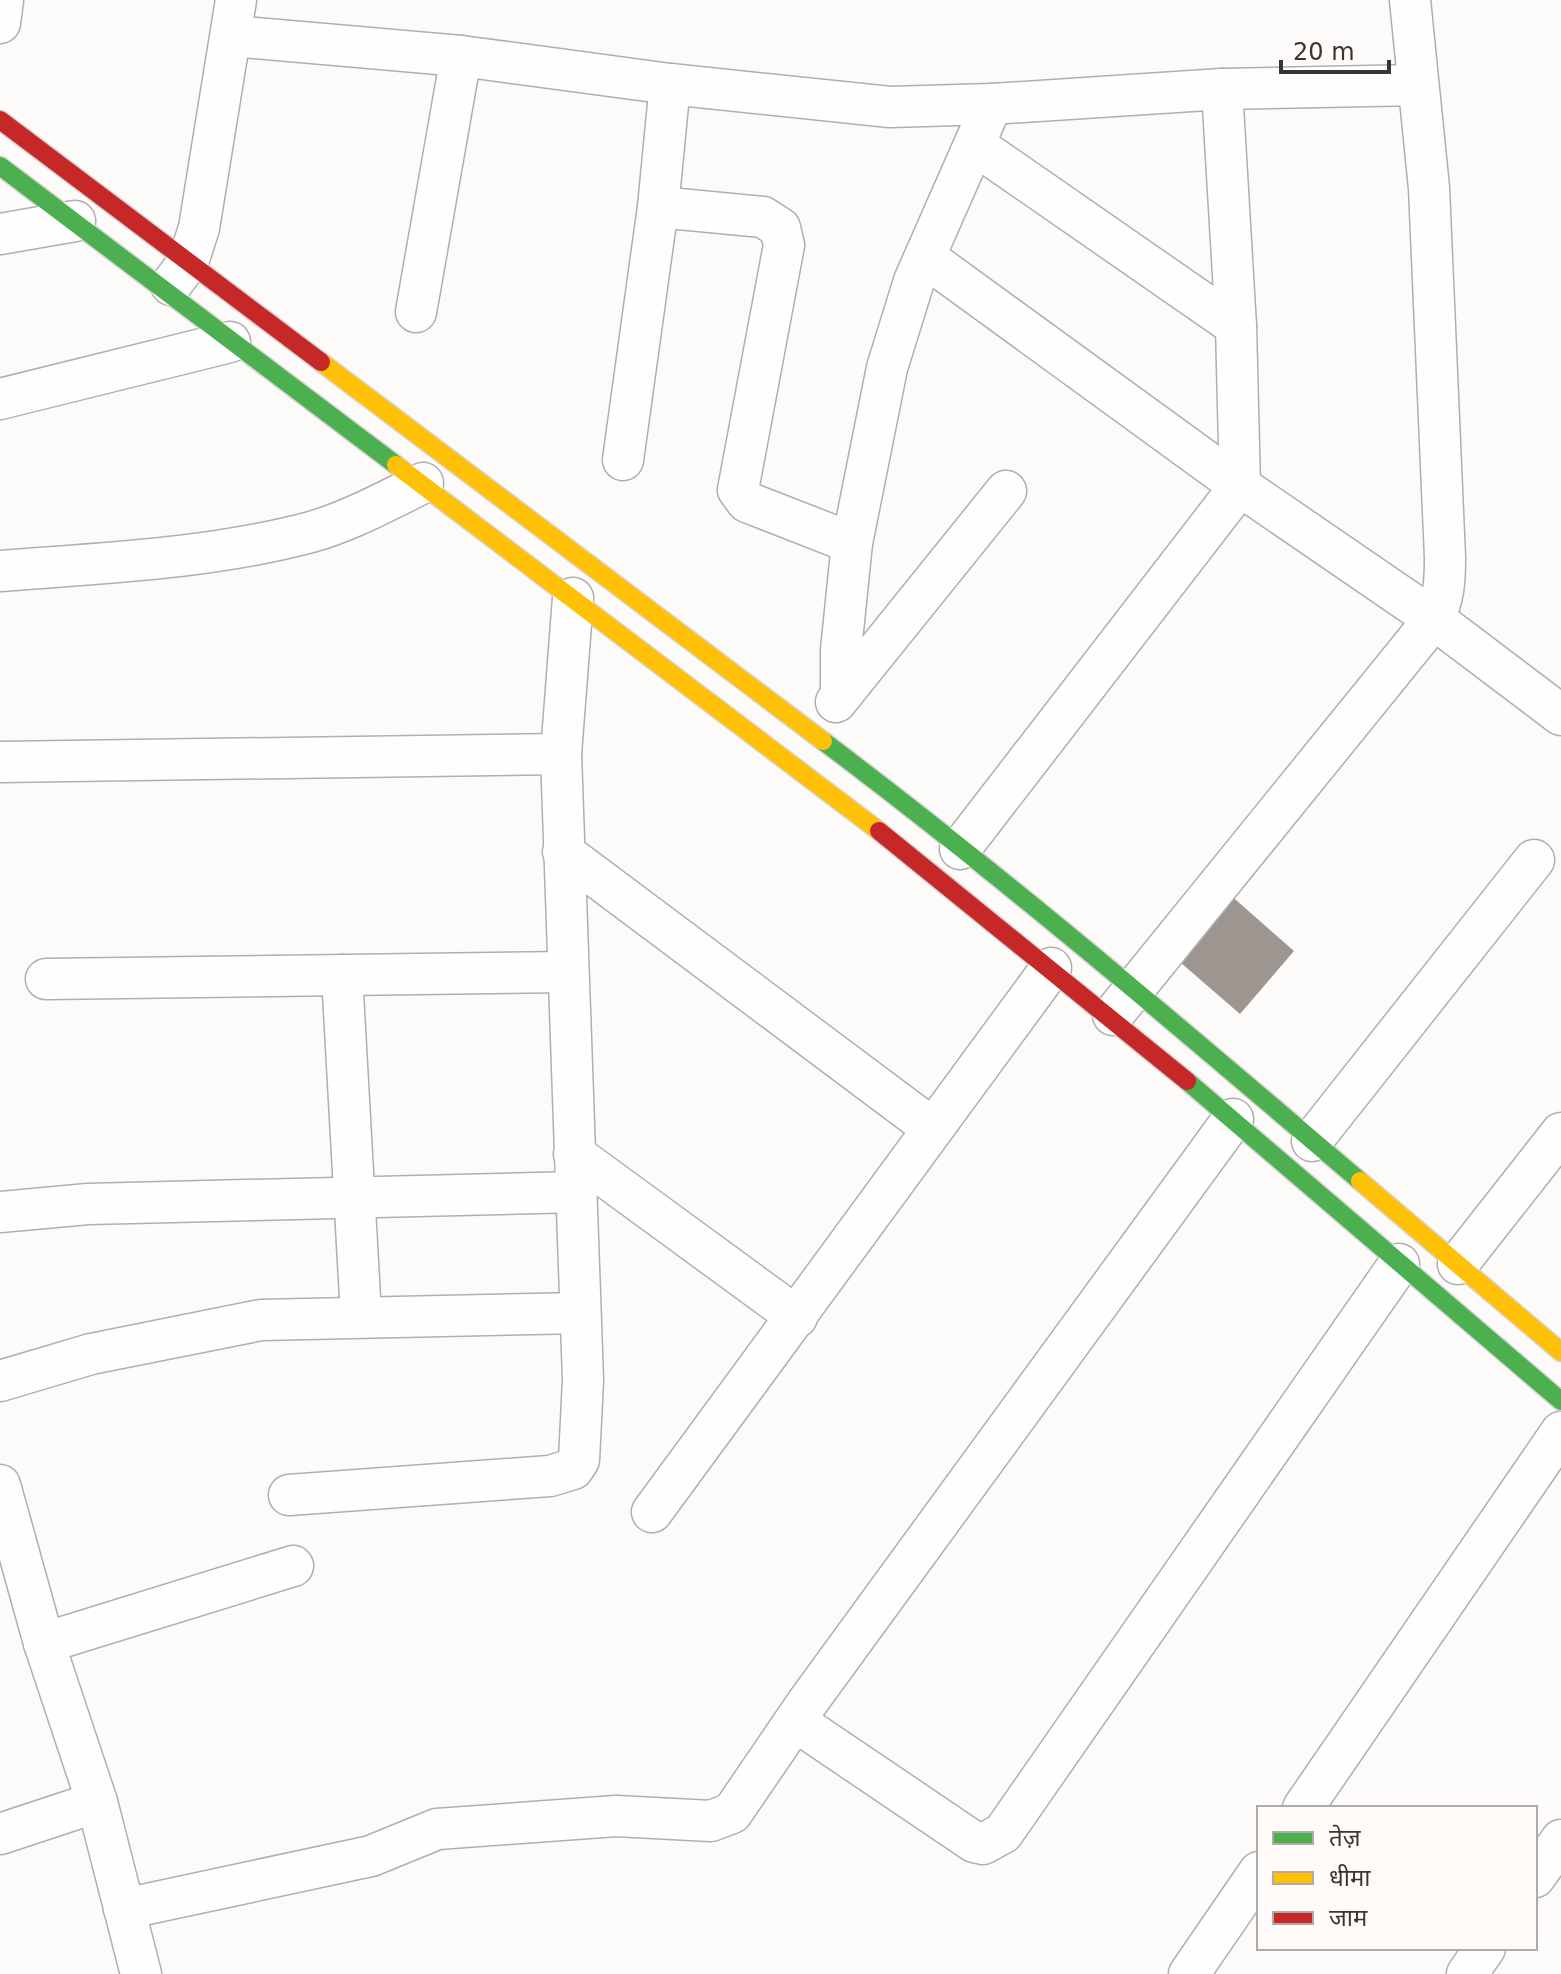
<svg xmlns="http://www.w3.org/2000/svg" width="1561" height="1974" viewBox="0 0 1561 1974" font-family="'DejaVu Sans','Noto Sans Devanagari',sans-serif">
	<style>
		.building { fill: #9d9590 }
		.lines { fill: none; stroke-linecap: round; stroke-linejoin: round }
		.street-casing { stroke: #b1afad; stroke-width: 43 }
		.fast-casing { stroke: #d7d5d4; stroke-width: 21 }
		.slow-casing { stroke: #d7d5d4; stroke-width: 21 }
		.jam-casing { stroke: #d7d5d4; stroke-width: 21 }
		.street { stroke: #fffefe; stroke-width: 40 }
		.fast { stroke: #4caf50; stroke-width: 18 }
		.slow { stroke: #ffc107; stroke-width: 18 }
		.jam { stroke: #c62828; stroke-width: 18 }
	</style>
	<rect width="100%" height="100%" fill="#fdfbf9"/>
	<path class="building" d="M1228,893L1294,951L1240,1014L1173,956Z"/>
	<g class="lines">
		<g class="street-casing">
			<g id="street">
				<path d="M0,23L3,0"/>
				<path d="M232,36L461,56L670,84L890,107L992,104L1222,89L1418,85"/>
				<path d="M975,145L1236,326"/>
				<path d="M658,207L763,217L780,228L784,245L738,490L747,502L852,543"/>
				<path d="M0,234L75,221"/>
				<path d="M925,257L1240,486L1434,619L1561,715"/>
				<path d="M171,285L188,262L199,228L236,0"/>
				<path d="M416,312L461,56"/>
				<path d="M0,399L230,342"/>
				<path d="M623,460L658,207L670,84"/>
				<path d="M0,571C103,563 210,559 311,532C350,521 386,501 423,483"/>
				<path d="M841,695V650L852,543L887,368L914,281L992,104"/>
				<path d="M836,702L1006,491"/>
				<path d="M0,762L561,754"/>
				<path d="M960,849L1240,486L1236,326L1222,89"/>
				<path d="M563,852L932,1128"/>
				<path d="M342,975L361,1316"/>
				<path d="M46,979L567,972"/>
				<path d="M1113,1015L1434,619C1444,598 1445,581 1445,558L1429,188L1410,0"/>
				<path d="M1312,1141L1534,860"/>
				<path d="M574,1154L797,1317"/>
				<path d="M0,1212L88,1204L577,1192"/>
				<path d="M1458,1264L1561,1133"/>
				<path d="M0,1381L91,1354L261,1320L580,1313"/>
				<path d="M0,1485L44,1643L97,1802L141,1974"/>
				<path d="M289,1495L550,1476L573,1469L579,1460L583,1380L561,754L573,598"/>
				<path d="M652,1512L1051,968"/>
				<path d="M44,1643L293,1566"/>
				<path d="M795,1721L974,1842L983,1844L1003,1833L1399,1264"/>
				<path d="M1303,1808L1561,1432"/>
				<path d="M0,1834L97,1802"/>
				<path d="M1535,1877L1561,1840"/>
				<path d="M124,1909L371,1856L437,1829L616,1816L711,1821L732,1813L807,1703L1233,1119"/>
				<path d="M1189,1974L1259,1872"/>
				<path d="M1467,1974L1485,1948"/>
			</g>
		</g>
		<g class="fast-casing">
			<g id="fast">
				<path d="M0,166L396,465"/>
				<path d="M823,741C1008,880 1184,1031 1360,1181"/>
				<path d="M1187,1081L1561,1401"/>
			</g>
		</g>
		<g class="slow-casing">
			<g id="slow">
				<path d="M321,362L823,741"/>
				<path d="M396,465L879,831"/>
				<path d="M1360,1181L1561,1352"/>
			</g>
		</g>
		<g class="jam-casing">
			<g id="jam">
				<path d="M0,120L321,362"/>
				<path d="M879,831L1187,1081"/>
			</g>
		</g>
		<use href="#street" class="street"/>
		<use href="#fast" class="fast"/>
		<use href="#slow" class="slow"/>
		<use href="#jam" class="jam"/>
	</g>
	<rect x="1257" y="1806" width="280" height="144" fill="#fefaf8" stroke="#b0abaa" stroke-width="2"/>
	<rect x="1273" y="1832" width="40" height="12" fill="#4caf50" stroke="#b0abaa" stroke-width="2"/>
	<text x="1329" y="1846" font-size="24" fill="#3a3534">तेज़</text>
	<rect x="1273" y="1872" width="40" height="12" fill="#ffc107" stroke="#b0abaa" stroke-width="2"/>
	<text x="1329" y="1886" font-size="24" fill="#3a3534">धीमा</text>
	<rect x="1273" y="1912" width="40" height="12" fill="#c62828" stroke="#b0abaa" stroke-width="2"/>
	<text x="1329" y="1926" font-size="24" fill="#3a3534">जाम</text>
	<path d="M1281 60v12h108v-12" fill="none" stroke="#3a3534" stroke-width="4"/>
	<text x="1293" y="60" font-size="24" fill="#3a3534" stroke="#fefaf8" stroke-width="6" paint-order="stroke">20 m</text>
</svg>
